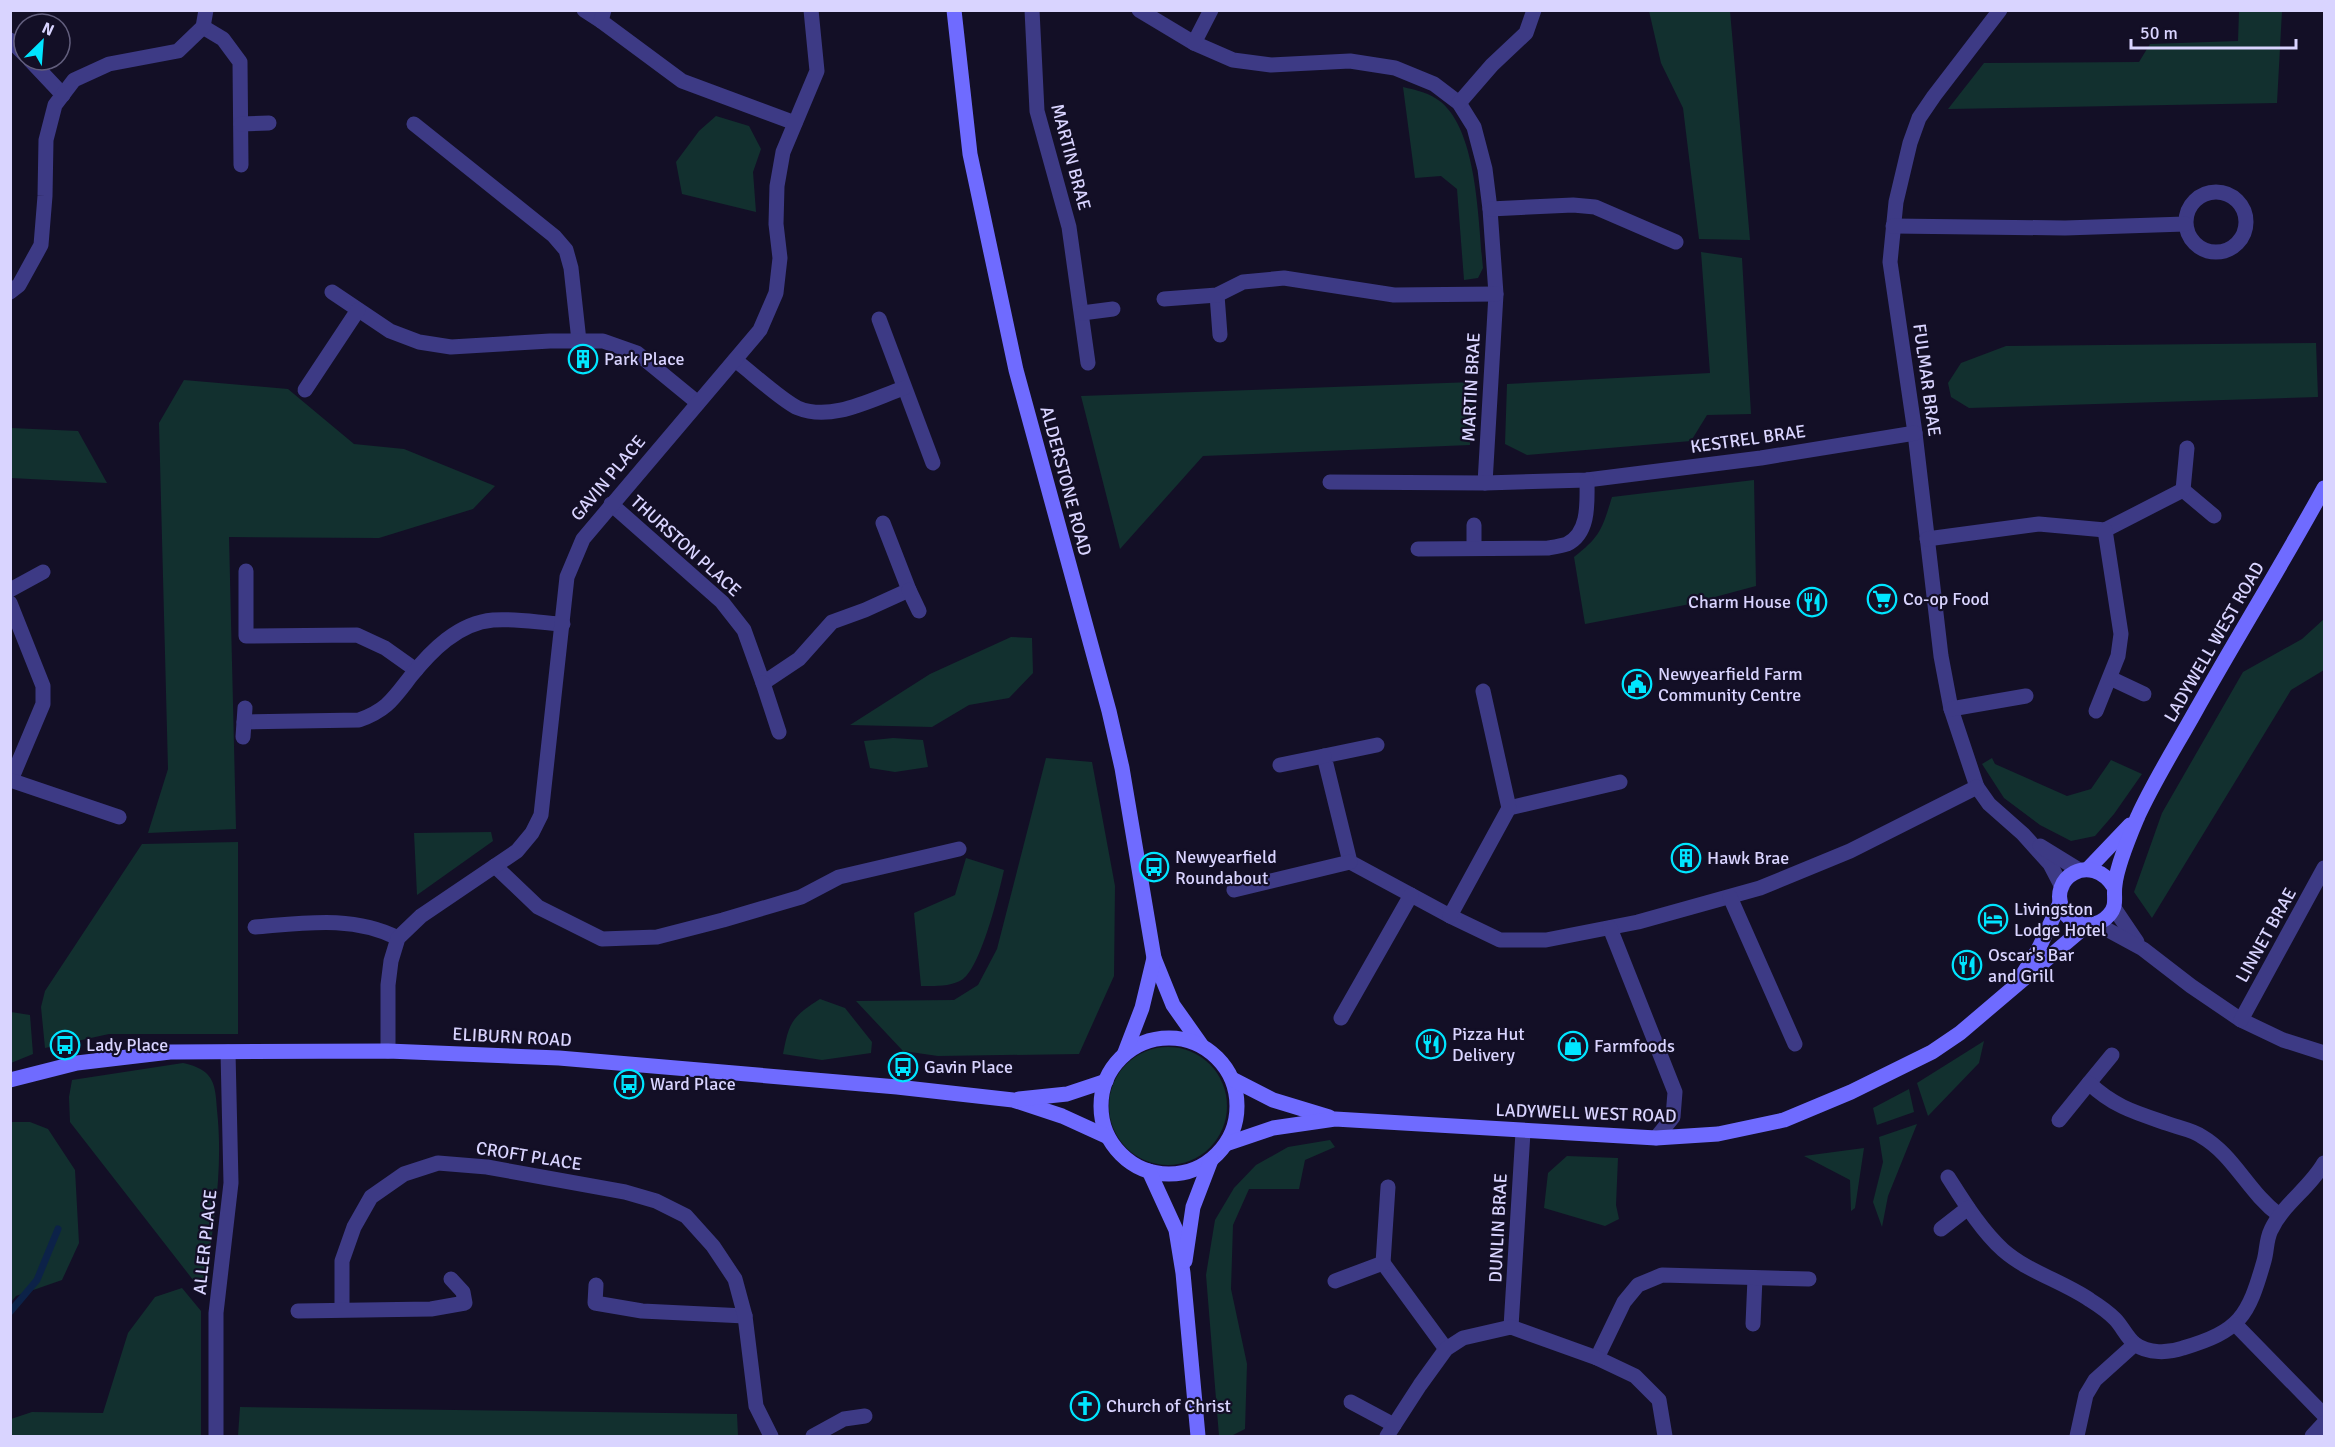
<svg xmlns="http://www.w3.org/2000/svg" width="2335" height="1447" viewBox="0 0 2335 1447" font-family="Signika,sans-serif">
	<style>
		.green { fill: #12302f }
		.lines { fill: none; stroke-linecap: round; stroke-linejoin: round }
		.stream { stroke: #0c2248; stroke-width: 7 }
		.street { stroke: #3d3a85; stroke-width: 15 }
		.secondary { stroke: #6f6bff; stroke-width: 15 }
		.labels { text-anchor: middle; stroke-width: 4.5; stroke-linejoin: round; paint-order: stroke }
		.street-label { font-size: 18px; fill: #d9d4ff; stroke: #130f26 }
		.poi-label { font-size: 18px; fill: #d9d4ff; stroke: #130f26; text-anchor: start }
	</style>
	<rect width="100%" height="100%" fill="#130f26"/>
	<g class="green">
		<path d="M1649,11H1730L1750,240L1699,239L1683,108L1661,63Z"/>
		<path d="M2239,11H2282L2277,103L1948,109L1984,63L2139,62L2150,44L2238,41Z"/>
		<path d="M1403,87C1416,90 1430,93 1441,102C1478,133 1478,222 1483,268L1478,278L1464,280L1457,189L1441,176L1415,178Z"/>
		<path d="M716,116L749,126L761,149L753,172L756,212L682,194L676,162L699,131Z"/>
		<path d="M1701,252L1742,258L1751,414L1707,415L1691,441L1527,455L1505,444L1507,384L1710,373Z"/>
		<path d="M2316,343L2318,397L1969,408L1951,397L1948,383L1961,363L2006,346Z"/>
		<path d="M184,380L288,389L354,444L404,449L495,486L473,509L379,538L229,537L236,829L148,833L168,769L159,423Z"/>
		<path d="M1474,382L1470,445L1203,456L1120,549L1081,396Z"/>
		<path d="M11,428L78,431L107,483L11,478Z"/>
		<path d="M1754,480L1756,586L1685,605L1585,624L1574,557C1601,536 1602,529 1612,497Z"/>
		<path d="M2324,619V670L2291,690L2152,918L2134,892L2162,813L2243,672L2302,639Z"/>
		<path d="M1011,637L1032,638L1033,673L1009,698L969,705L932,727L850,725L930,674Z"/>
		<path d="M893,738L923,740L928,767L895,772L870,768L864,741Z"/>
		<path d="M1046,758L1092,762L1115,886L1114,976L1079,1054L938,1056L903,1051L856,1001L954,1000L978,985L997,949Z"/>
		<path d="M1992,758L1995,764L2067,796L2091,789L2111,760L2142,774L2114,814L2095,836L2071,841L2040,825L2004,798L1982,764Z"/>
		<path d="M491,832L493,841L417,895L414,833Z"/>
		<path d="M238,842V1034H109L45,1048L41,1007L45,991L142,844Z"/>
		<path d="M966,858L1004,870C999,893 981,966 963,979C951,987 935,986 921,986L914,913L955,895Z"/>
		<path d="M820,999L845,1008L872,1042L871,1053L822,1060L783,1054C789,1022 792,1017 820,999Z"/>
		<path d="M11,1012L30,1015L33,1054L11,1063Z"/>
		<path d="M1984,1041L1979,1063L1928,1116L1917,1083Z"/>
		<circle cx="1168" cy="1106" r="59"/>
		<path d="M183,1063C192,1065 202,1068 208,1075C216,1084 216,1098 217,1110C224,1174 212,1230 204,1294L70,1122L69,1097L72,1080Z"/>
		<path d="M1909,1089L1914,1112L1877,1125L1873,1108Z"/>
		<path d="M11,1122H30L48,1129L75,1170L79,1243L62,1280L16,1296L11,1302Z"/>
		<path d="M1917,1124L1888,1196L1882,1227L1873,1202L1883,1162L1879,1137Z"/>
		<path d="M1330,1140L1335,1147L1305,1160L1299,1189H1249L1233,1225L1231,1289L1247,1364L1245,1429L1231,1436H1219L1206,1275L1215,1220L1234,1188L1256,1165L1288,1147Z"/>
		<path d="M1864,1148L1855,1208L1851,1211L1850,1180L1804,1156Z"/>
		<path d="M1567,1156L1618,1158L1616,1205L1619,1219L1605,1226L1544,1208L1548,1173Z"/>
		<path d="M182,1288L201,1311V1436H11V1419L32,1412L103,1413L128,1333L155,1297Z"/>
		<path d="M240,1407L737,1414L738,1436H238Z"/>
	</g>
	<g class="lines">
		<path class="stream" d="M10,1312L37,1280L58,1229"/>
		<g class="street">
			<path d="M584,10L601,21"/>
			<path d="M604,10L601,21L682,81L795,123"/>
			<path d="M1032,10L1037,111L1069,227L1088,363"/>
			<path d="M1139,10L1194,43L1233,60L1271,65L1350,61L1395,68L1434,84L1459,103L1474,127L1485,169L1490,209L1496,294L1485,483"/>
			<path d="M2000,10L1934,96L1919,118L1910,143L1896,202L1890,262L1915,433L1941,656L1951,709L1977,787L1989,804L2023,834L2050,864L2062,887"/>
			<path d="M203,27L223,39L240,62L241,165"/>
			<path d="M10,40L24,54"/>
			<path d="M1194,43L1211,10"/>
			<path d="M30,60L63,95"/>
			<path d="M1459,103L1492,65L1526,33L1534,10"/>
			<path d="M241,124L269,123"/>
			<path d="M414,124L554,236L566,250L571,268L579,341"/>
			<circle cx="2216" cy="222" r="30"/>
			<path d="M1490,209L1573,205L1595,207L1676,242"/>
			<path d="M1893,226L2065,228L2185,224"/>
			<path d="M10,292L19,285L41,245L45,196L46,140L55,105L74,80L109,64L178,51L203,27L206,10"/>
			<path d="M332,292L390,331L419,342L451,347L550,341H603L637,353L698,403"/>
			<path d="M1217,295L1220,335"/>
			<path d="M1164,299L1217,295L1243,282L1284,278L1394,295L1496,294"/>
			<path d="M1082,313L1113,309"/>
			<path d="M879,319L933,463"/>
			<path d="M735,360C750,371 782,401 798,408C832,422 872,399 904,388"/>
			<path d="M305,390L358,310"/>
			<path d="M1330,482L1485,483L1587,480L1761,458L1915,433"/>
			<path d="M2183,490L2214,516"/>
			<path d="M611,504L722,602L744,630L763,683L799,659L832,622L865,610L909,590L883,523"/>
			<path d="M1474,525V548"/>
			<path d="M1927,539L2039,524L2105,530L2183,490L2187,448"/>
			<path d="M1418,549L1548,548C1554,547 1561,546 1567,544C1590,533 1587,501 1587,480"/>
			<path d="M246,571V636L357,635L385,648L416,670"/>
			<path d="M10,590L43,572"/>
			<path d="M909,590L919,611"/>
			<path d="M10,603L43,686V704L11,780"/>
			<path d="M2110,678L2144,694"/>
			<path d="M763,683L779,732"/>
			<path d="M1951,709L2026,696"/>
			<path d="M2096,711L2118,656L2121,634L2105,530"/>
			<path d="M244,722L359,720C387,710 393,699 411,676C431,651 458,623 493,620C515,618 540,623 563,624"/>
			<path d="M243,737L245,708"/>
			<path d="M1377,745L1324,756L1350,862L1450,916L1500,940H1546L1638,922L1760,888L1850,851L1977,787"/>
			<path d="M1280,765L1324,756"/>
			<path d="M10,780L119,817"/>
			<path d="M1509,808L1620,782"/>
			<path d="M2040,846L2079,870"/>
			<path d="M495,866L538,907L602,939L657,937L723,920L801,897L839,877L959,849"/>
			<path d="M1234,890L1350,862"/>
			<path d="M1730,897L1795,1044"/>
			<path d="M2114,908L2137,942"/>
			<path d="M1450,916L1509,808L1483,691"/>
			<path d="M2097,924L2143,949L2191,986L2241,1020L2283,1040L2324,1053"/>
			<path d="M255,927C304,923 353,915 398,938"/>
			<path d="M1610,928L1675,1092L1673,1117L1656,1138"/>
			<path d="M1341,1018L1411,895"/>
			<path d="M2241,1020L2324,868"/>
			<path d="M388,1051V985L391,961L398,938L421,916L517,851L532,833L541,815L567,577L583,539L760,330L776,293L780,258L776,224L777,186L783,152L817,71L811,10"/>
			<path d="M2089,1083L2112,1055"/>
			<path d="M2059,1120L2089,1083C2116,1109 2141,1114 2175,1126C2184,1129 2194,1131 2201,1136C2234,1155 2248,1192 2279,1215"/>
			<path d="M1948,1177C1964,1202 1981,1230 2003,1250C2028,1272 2062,1281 2090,1300C2098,1305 2108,1312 2115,1319C2122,1326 2127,1338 2135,1344C2148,1354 2169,1353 2183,1348C2240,1331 2248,1317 2264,1261C2267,1251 2266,1240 2271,1230C2283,1204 2310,1188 2324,1163"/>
			<path d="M1941,1229L1968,1208"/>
			<path d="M1383,1263L1446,1349"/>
			<path d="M1335,1281L1383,1263L1388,1187"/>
			<path d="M596,1285L595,1303L642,1311L745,1316"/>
			<path d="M342,1309V1261L354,1227L371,1197L404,1174L438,1163L487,1167L625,1192L656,1201L686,1216L713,1246L735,1279L745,1316L756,1406L771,1436"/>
			<path d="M298,1311L431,1309L465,1303L463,1292L451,1279"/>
			<path d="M1753,1324L1755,1278"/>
			<path d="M2236,1325L2324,1415"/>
			<path d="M1511,1327L1523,1132"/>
			<path d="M1597,1358L1624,1302L1638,1285L1662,1275L1809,1279"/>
			<path d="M1351,1402L1394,1425"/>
			<path d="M216,1436V1313L231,1183L228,1052"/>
			<path d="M813,1436L844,1419L865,1416"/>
			<path d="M1387,1436L1420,1385L1446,1349L1463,1338L1511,1327L1597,1358L1635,1376L1659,1400L1665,1436"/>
			<path d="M2077,1436L2086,1395L2095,1380L2135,1344"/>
			<path d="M2312,1436L2324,1423"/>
		</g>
		<g class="secondary">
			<path d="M954,10L970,154L1016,370L1109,711L1122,768L1154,958L1173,1005L1202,1046"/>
			<path d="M2088,869L2130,825"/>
			<path d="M2114,887C2091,851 2047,878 2063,910C2072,927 2096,930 2109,915C2118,905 2113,897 2115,885C2117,865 2130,835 2138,816C2154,781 2176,746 2195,712C2237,637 2283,563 2324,488"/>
			<path d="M2023,974L2038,950L2060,903"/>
			<circle cx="1169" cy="1106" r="68"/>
			<path d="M1124,1055L1142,1008L1154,958"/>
			<path d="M1232,1079L1273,1100L1329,1117"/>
			<path d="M10,1080L77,1063L170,1052L388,1051L559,1058L897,1087L1013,1100L1062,1116L1108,1137"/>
			<path d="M1019,1099L1067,1094L1106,1081"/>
			<path d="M1226,1144L1273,1128L1335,1119L1656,1138L1718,1134L1784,1120L1851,1092L1932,1052L1960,1033L2087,925"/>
			<path d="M1149,1171L1176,1230L1183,1273L1198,1436"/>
			<path d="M1185,1261L1193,1207L1211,1160"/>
		</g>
	</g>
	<defs>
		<g id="building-ring" transform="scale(1.5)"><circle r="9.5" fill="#130f26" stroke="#00e5ff" stroke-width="1.5"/><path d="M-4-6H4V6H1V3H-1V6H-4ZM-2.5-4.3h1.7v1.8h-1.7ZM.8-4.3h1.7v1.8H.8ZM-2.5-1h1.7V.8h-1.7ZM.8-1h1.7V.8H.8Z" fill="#00e5ff"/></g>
		<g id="supermarket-ring" transform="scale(1.5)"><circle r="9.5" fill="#130f26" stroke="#00e5ff" stroke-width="1.5"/><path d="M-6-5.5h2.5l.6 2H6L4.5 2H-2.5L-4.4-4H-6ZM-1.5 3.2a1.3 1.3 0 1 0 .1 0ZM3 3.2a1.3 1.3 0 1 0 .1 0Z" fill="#00e5ff"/></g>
		<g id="restaurant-ring" transform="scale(1.5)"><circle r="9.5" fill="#130f26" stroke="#00e5ff" stroke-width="1.5"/><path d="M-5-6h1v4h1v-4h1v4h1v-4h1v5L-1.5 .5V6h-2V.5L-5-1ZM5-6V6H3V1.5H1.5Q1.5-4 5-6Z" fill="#00e5ff"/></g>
		<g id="civic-ring" transform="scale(1.5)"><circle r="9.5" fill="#130f26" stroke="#00e5ff" stroke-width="1.5"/><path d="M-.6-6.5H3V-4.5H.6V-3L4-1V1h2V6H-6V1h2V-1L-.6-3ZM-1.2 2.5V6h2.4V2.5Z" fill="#00e5ff"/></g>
		<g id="bus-ring" transform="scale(1.5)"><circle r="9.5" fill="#130f26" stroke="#00e5ff" stroke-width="1.5"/><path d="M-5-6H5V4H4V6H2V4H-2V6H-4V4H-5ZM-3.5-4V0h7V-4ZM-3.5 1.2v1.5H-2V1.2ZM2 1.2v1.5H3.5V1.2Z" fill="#00e5ff"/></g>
		<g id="hotel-ring" transform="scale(1.5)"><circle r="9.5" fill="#130f26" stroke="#00e5ff" stroke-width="1.5"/><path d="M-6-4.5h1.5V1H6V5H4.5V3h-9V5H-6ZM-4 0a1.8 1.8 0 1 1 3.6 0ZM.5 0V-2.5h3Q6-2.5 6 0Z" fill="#00e5ff"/></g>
		<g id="shop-ring" transform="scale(1.5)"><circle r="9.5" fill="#130f26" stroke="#00e5ff" stroke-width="1.5"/><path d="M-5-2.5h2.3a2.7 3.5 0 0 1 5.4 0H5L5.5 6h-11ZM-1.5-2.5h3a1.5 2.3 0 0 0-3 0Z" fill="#00e5ff"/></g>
		<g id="church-ring" transform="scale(1.5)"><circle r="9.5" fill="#130f26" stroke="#00e5ff" stroke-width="1.5"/><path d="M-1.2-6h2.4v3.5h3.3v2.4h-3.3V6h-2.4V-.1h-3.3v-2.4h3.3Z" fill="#00e5ff"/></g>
	</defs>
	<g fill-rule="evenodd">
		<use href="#building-ring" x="583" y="359"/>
		<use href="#supermarket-ring" x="1882" y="599"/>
		<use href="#restaurant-ring" x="1812" y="602"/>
		<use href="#civic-ring" x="1637" y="684"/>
		<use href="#building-ring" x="1686" y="858"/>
		<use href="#bus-ring" x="1154" y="867"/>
		<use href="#hotel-ring" x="1993" y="919"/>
		<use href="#restaurant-ring" x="1967" y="965"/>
		<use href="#restaurant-ring" x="1431" y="1044"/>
		<use href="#bus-ring" x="65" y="1045"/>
		<use href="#shop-ring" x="1573" y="1046"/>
		<use href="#bus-ring" x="903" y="1067"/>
		<use href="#bus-ring" x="629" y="1084"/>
		<use href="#church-ring" x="1085" y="1406"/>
	</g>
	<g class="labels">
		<g class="street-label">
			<text transform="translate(1071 157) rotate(75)" y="6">MARTIN BRAE</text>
			<text transform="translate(1927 380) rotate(82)" y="6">FULMAR BRAE</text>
			<text transform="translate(1471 387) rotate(-87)" y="6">MARTIN BRAE</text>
			<text transform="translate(1748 439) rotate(-8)" y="6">KESTREL BRAE</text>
			<text transform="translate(608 478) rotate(-50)" y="6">GAVIN PLACE</text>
			<text transform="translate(1066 481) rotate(75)" y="6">ALDERSTONE ROAD</text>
			<text transform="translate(686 546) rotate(42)" y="6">THURSTON PLACE</text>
			<text transform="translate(2214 642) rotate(-60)" y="6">LADYWELL WEST ROAD</text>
			<text transform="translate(2266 935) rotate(-61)" y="6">LINNET BRAE</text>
			<text transform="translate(512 1037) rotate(3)" y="6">ELIBURN ROAD</text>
			<text transform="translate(1586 1113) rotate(2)" y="6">LADYWELL WEST ROAD</text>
			<text transform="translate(529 1156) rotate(9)" y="6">CROFT PLACE</text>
			<text transform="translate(1498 1228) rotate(-87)" y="6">DUNLIN BRAE</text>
			<text transform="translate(205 1242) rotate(-84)" y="6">ALLER PLACE</text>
		</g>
		<g class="poi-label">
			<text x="604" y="365">Park Place</text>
			<text x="1903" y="605">Co-op Food</text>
			<text x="1791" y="608" text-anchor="end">Charm House</text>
			<text x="1658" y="680">Newyearfield Farm<tspan x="1658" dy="21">Community Centre</tspan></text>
			<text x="1175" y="863">Newyearfield<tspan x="1175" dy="21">Roundabout</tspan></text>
			<text x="1707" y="864">Hawk Brae</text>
			<text x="2014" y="915">Livingston<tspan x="2014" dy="21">Lodge Hotel</tspan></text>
			<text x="1988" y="961">Oscar's Bar<tspan x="1988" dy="21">and Grill</tspan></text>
			<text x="1452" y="1040">Pizza Hut<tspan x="1452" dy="21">Delivery</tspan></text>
			<text x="86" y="1051">Lady Place</text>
			<text x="1594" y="1052">Farmfoods</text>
			<text x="924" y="1073">Gavin Place</text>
			<text x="650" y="1090">Ward Place</text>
			<text x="1106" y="1412">Church of Christ</text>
		</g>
	</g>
	<rect width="2335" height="1447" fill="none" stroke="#d9d4ff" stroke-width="24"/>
	<g transform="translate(42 42) rotate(25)"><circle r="28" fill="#130f26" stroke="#625e7d" stroke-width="1.5"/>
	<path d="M0-4.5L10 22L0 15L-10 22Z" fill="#00e5ff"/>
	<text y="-9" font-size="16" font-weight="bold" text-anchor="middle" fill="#d9d4ff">N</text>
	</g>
	<path d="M2131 39v9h165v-9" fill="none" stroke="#d9d4ff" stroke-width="3"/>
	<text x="2140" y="39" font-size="18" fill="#d9d4ff" stroke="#130f26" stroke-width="4.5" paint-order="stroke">50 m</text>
</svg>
